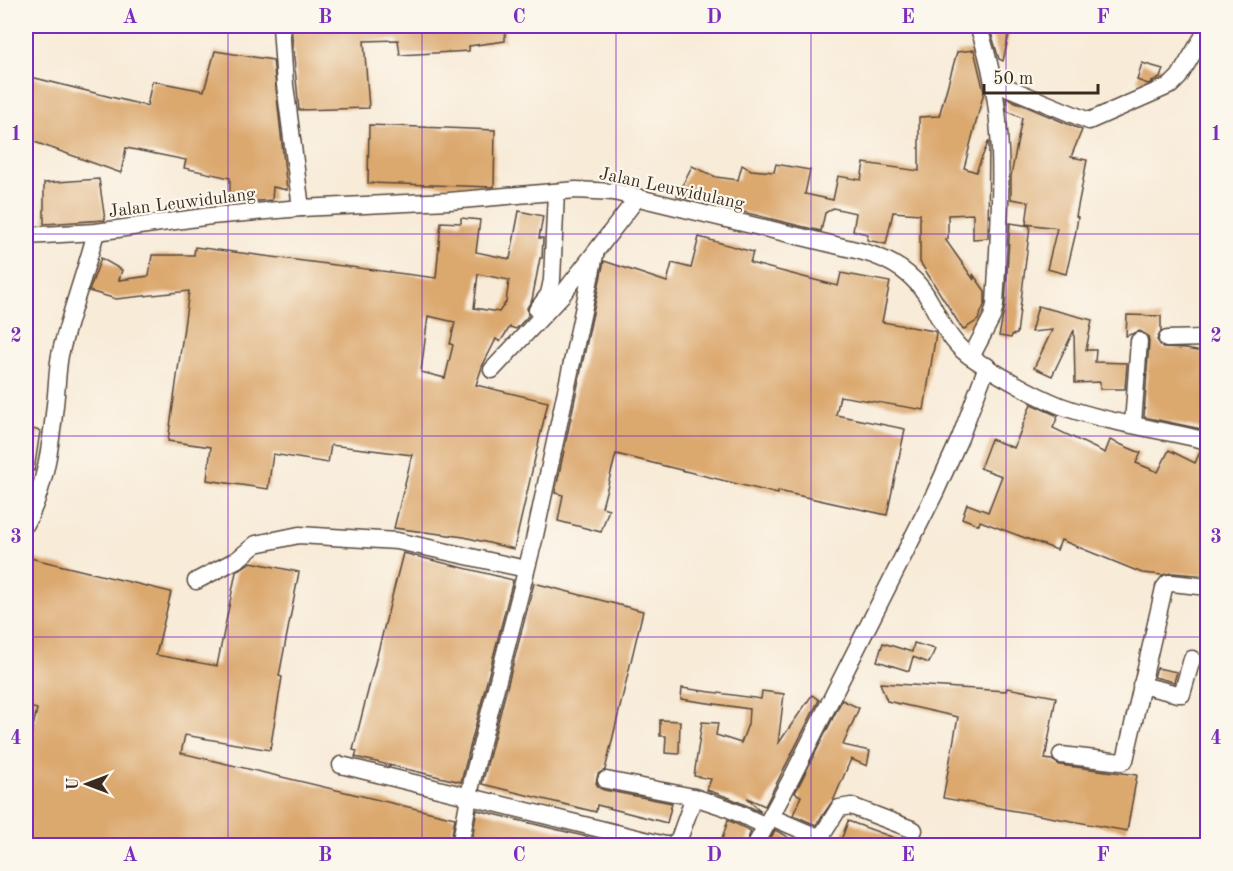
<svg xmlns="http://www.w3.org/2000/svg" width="1233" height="871" viewBox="0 0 1233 871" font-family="'Old Standard TT',serif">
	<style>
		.building { fill: #dba86e; fill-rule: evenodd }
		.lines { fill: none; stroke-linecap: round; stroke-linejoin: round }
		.minor-casing { stroke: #57473a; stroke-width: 19 }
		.minor { stroke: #fff; stroke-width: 16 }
		.grid { fill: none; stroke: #7b2cbf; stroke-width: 1.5; stroke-opacity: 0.55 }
		.labels { text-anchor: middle; stroke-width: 4.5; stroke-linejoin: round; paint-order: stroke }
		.street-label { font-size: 18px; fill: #3b2a1e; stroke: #fbf7ec }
		.neatline { fill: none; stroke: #7b2cbf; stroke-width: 2 }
		.grid-label { font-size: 20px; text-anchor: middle; font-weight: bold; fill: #7b2cbf }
	</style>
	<rect width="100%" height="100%" fill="#fbf7ec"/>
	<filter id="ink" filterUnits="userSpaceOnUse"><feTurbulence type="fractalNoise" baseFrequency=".0167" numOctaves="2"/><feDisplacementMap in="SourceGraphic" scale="12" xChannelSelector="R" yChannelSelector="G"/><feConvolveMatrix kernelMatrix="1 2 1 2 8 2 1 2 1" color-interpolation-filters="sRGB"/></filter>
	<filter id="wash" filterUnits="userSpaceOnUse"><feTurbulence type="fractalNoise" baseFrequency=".008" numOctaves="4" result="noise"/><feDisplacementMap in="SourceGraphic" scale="24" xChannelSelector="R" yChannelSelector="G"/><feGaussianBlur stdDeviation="1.35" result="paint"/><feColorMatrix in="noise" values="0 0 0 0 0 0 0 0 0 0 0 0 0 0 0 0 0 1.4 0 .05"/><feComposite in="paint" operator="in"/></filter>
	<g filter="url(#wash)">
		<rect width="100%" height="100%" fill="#f8ebd8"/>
		<g id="blocks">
			<g class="building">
				<path d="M291,26H505V41L469,46V51L400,55L398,40L364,41L369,108L299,110Z"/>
				<path d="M989,26H1011L1003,61L999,59Z"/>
				<path d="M974,50L984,92L964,168L976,172L989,140L988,238L973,239V214L948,215V239H945L974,280L973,274L985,291V303L978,320L963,330L920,262V214L893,212L886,244L867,240L868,234L853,231L856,213L833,208L825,213L821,231L677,196L692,166L716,177L738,180L742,165L751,170L774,172L776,164L810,170L805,194L833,200L838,176L861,180L864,163L919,171V117L939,116L957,52Z"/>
				<path d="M215,51L273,60L287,190L273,187L272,200L230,203V178L184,168L186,160L126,148L121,173L26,139V101L31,77L147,106L152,81L204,91Z"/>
				<path d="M1142,63L1163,69L1160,78L1148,84L1137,80Z"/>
				<path d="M1006,98L1082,130L1071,157L1087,160L1076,216L1078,217L1075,236L1066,274L1047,269L1057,228L1026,224L1029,202L1011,199V176L1022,118L1007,111Z"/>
				<path d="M369,125L495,130L494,187L368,183Z"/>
				<path d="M99,179L105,220L44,224V183Z"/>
				<path d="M519,211L543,216L539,238H543L542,258H540L532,300L527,308L528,316L516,329L510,327L500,342L496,339L482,367L476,385L548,402L514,549L464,537L394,528L412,455L331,445L328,463L273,454L268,489L207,480L211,447L168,441L189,291L116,299L89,291L101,258L122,270L119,280L149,276L152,255H194L195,247L436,278L441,222L461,223V218L480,220L476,252L510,259ZM478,274L509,280L506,302L499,312L474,308ZM428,316L455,322L450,344L453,345L445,378L421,372Z"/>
				<path d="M1010,223L1030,226L1017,334L1012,335L1011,338L999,336L1005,306Z"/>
				<path d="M699,237L753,252L750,263L838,286L841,273L890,282L882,322L934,331L936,333L924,410L840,396L836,415L905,429L887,515L778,491V494L616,454L602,507L609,509L601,532L558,521L563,495L555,493L604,261L667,282L672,263L691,268Z"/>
				<path d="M1038,306L1092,320L1086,350H1096L1095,362L1127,363L1125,389H1100V382L1075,383L1074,330L1052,376L1034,368L1052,330L1031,332Z"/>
				<path d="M1127,315L1161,316V331L1157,340L1163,348L1186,349L1208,353L1206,430L1144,417L1149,341L1148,336L1140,331L1126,336Z"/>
				<path d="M1031,404L1058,416L1053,428L1105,453L1110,440L1141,453L1136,463L1158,472L1169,450L1195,463L1201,450L1208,451V576L1172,573L1162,575L1142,573L1061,540L1057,550L980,521L979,525L962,518L967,504L988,512L1002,476L980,468L991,439L1014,448Z"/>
				<path d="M26,427L40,431L34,471L26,470Z"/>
				<path d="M403,553L513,580L461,782L355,757L357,751L353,750Z"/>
				<path d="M26,557L171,592L156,655L217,666L236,572L251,562L299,572L279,676L282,677L270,750L185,735L181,753L455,818L450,846H26V758L37,709L26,706Z"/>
				<path d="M534,583L643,611L605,770L598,774L596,783L599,788L604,790L672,803L667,823L597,805L596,812L482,784Z"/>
				<path d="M883,643L912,652L914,643L935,649L929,663L913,657L909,671L877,661Z"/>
				<path d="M1157,668L1177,672L1174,682L1154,677Z"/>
				<path d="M880,683L1006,691L1007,688L1056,697L1045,759L1052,760L1060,765L1137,775L1127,831L943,798L958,717L887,701Z"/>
				<path d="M682,688L761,699L762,691L784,694L778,744L812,695L819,700L765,806L747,798L761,812L730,798L707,790L711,779L694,776L702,722L718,723L716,735L741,743L748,724L749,709L681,699Z"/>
				<path d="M842,700L859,708L843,745L870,751L867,766L851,759L834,799L816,825L793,815L801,796L795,793Z"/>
				<path d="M660,720L680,721L679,754L665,753L666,736H660Z"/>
				<path d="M477,810L612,843V846H471Z"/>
				<path d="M728,820L751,831L745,846H720Z"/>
				<path d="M848,821L911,844V846H839Z"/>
				<path d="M775,830L785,835L797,846H767Z"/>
			</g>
		</g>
	</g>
	<g filter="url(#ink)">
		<use href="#blocks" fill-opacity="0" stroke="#57473a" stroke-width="1.5"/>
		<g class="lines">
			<g class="minor-casing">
				<g id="minor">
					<path d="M281,26L285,85L301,208"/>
					<path d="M994,82L1089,121L1171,85L1179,77L1208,28"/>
					<path d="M26,236L96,232L211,216L301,208L449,201L576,190L614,192L860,251C891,259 916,274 931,303C941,322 951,342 968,355C991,371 1035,396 1061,406C1108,423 1159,429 1208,441"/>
					<path d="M537,310L549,294L552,280L556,192"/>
					<path d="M1167,339L1208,338"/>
					<path d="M971,357L992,317L995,305C1000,213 1010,114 978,26"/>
					<path d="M492,370L562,295L638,197"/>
					<path d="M1133,424L1139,341"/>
					<path d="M26,524C45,488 51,445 55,405C57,389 57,371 60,355C70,313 85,274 96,232"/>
					<path d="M196,581L238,559L256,544L299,535L397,541L526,569"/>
					<path d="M1141,685L1178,694H1182L1192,659"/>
					<path d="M1061,755L1121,762L1125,760L1164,588L1168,583H1172L1208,587"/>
					<path d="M341,765L665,845H672L679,839L694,797"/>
					<path d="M606,780L694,797L727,808L766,826"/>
					<path d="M771,817L813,835L819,836L824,832L839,808L851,806L914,830"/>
					<path d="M460,846L472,781L534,540L595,255"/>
					<path d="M755,846L793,775L935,493L960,438L987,366"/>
				</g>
			</g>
			<use href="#minor" class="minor"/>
		</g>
	</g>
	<path class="grid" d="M228,26V846M422,26V846M616,26V846M811,26V846M1006,26V846M26,234H1208M26,436H1208M26,637H1208"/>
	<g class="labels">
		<g class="street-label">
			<text transform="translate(672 188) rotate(12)" y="6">Jalan Leuwidulang</text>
			<text transform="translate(182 202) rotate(-7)" y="6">Jalan Leuwidulang</text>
		</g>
	</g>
	<rect width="1233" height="871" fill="none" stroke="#fbf7ec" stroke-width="66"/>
	<g transform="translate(87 784) rotate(270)" stroke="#fbf7ec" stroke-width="4.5" paint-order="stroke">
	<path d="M0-4.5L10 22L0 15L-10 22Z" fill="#3b2a1e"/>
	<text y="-9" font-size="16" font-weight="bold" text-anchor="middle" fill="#3b2a1e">U</text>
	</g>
	<path d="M984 84v9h114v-9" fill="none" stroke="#3b2a1e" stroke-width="3"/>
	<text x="993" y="84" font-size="18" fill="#3b2a1e" stroke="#fbf7ec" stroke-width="4.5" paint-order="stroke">50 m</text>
	<rect x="33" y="33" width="1167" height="805" class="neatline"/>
	<g class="grid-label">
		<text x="130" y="23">A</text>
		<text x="325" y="23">B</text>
		<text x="519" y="23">C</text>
		<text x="714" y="23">D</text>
		<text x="908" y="23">E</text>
		<text x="1103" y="23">F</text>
		<text x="16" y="140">1</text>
		<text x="1216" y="140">1</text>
		<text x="16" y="342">2</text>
		<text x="1216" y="342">2</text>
		<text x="16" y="543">3</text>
		<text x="1216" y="543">3</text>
		<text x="16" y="744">4</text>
		<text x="1216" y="744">4</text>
		<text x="130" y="861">A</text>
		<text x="325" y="861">B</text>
		<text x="519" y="861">C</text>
		<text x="714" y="861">D</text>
		<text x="908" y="861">E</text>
		<text x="1103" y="861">F</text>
	</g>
</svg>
